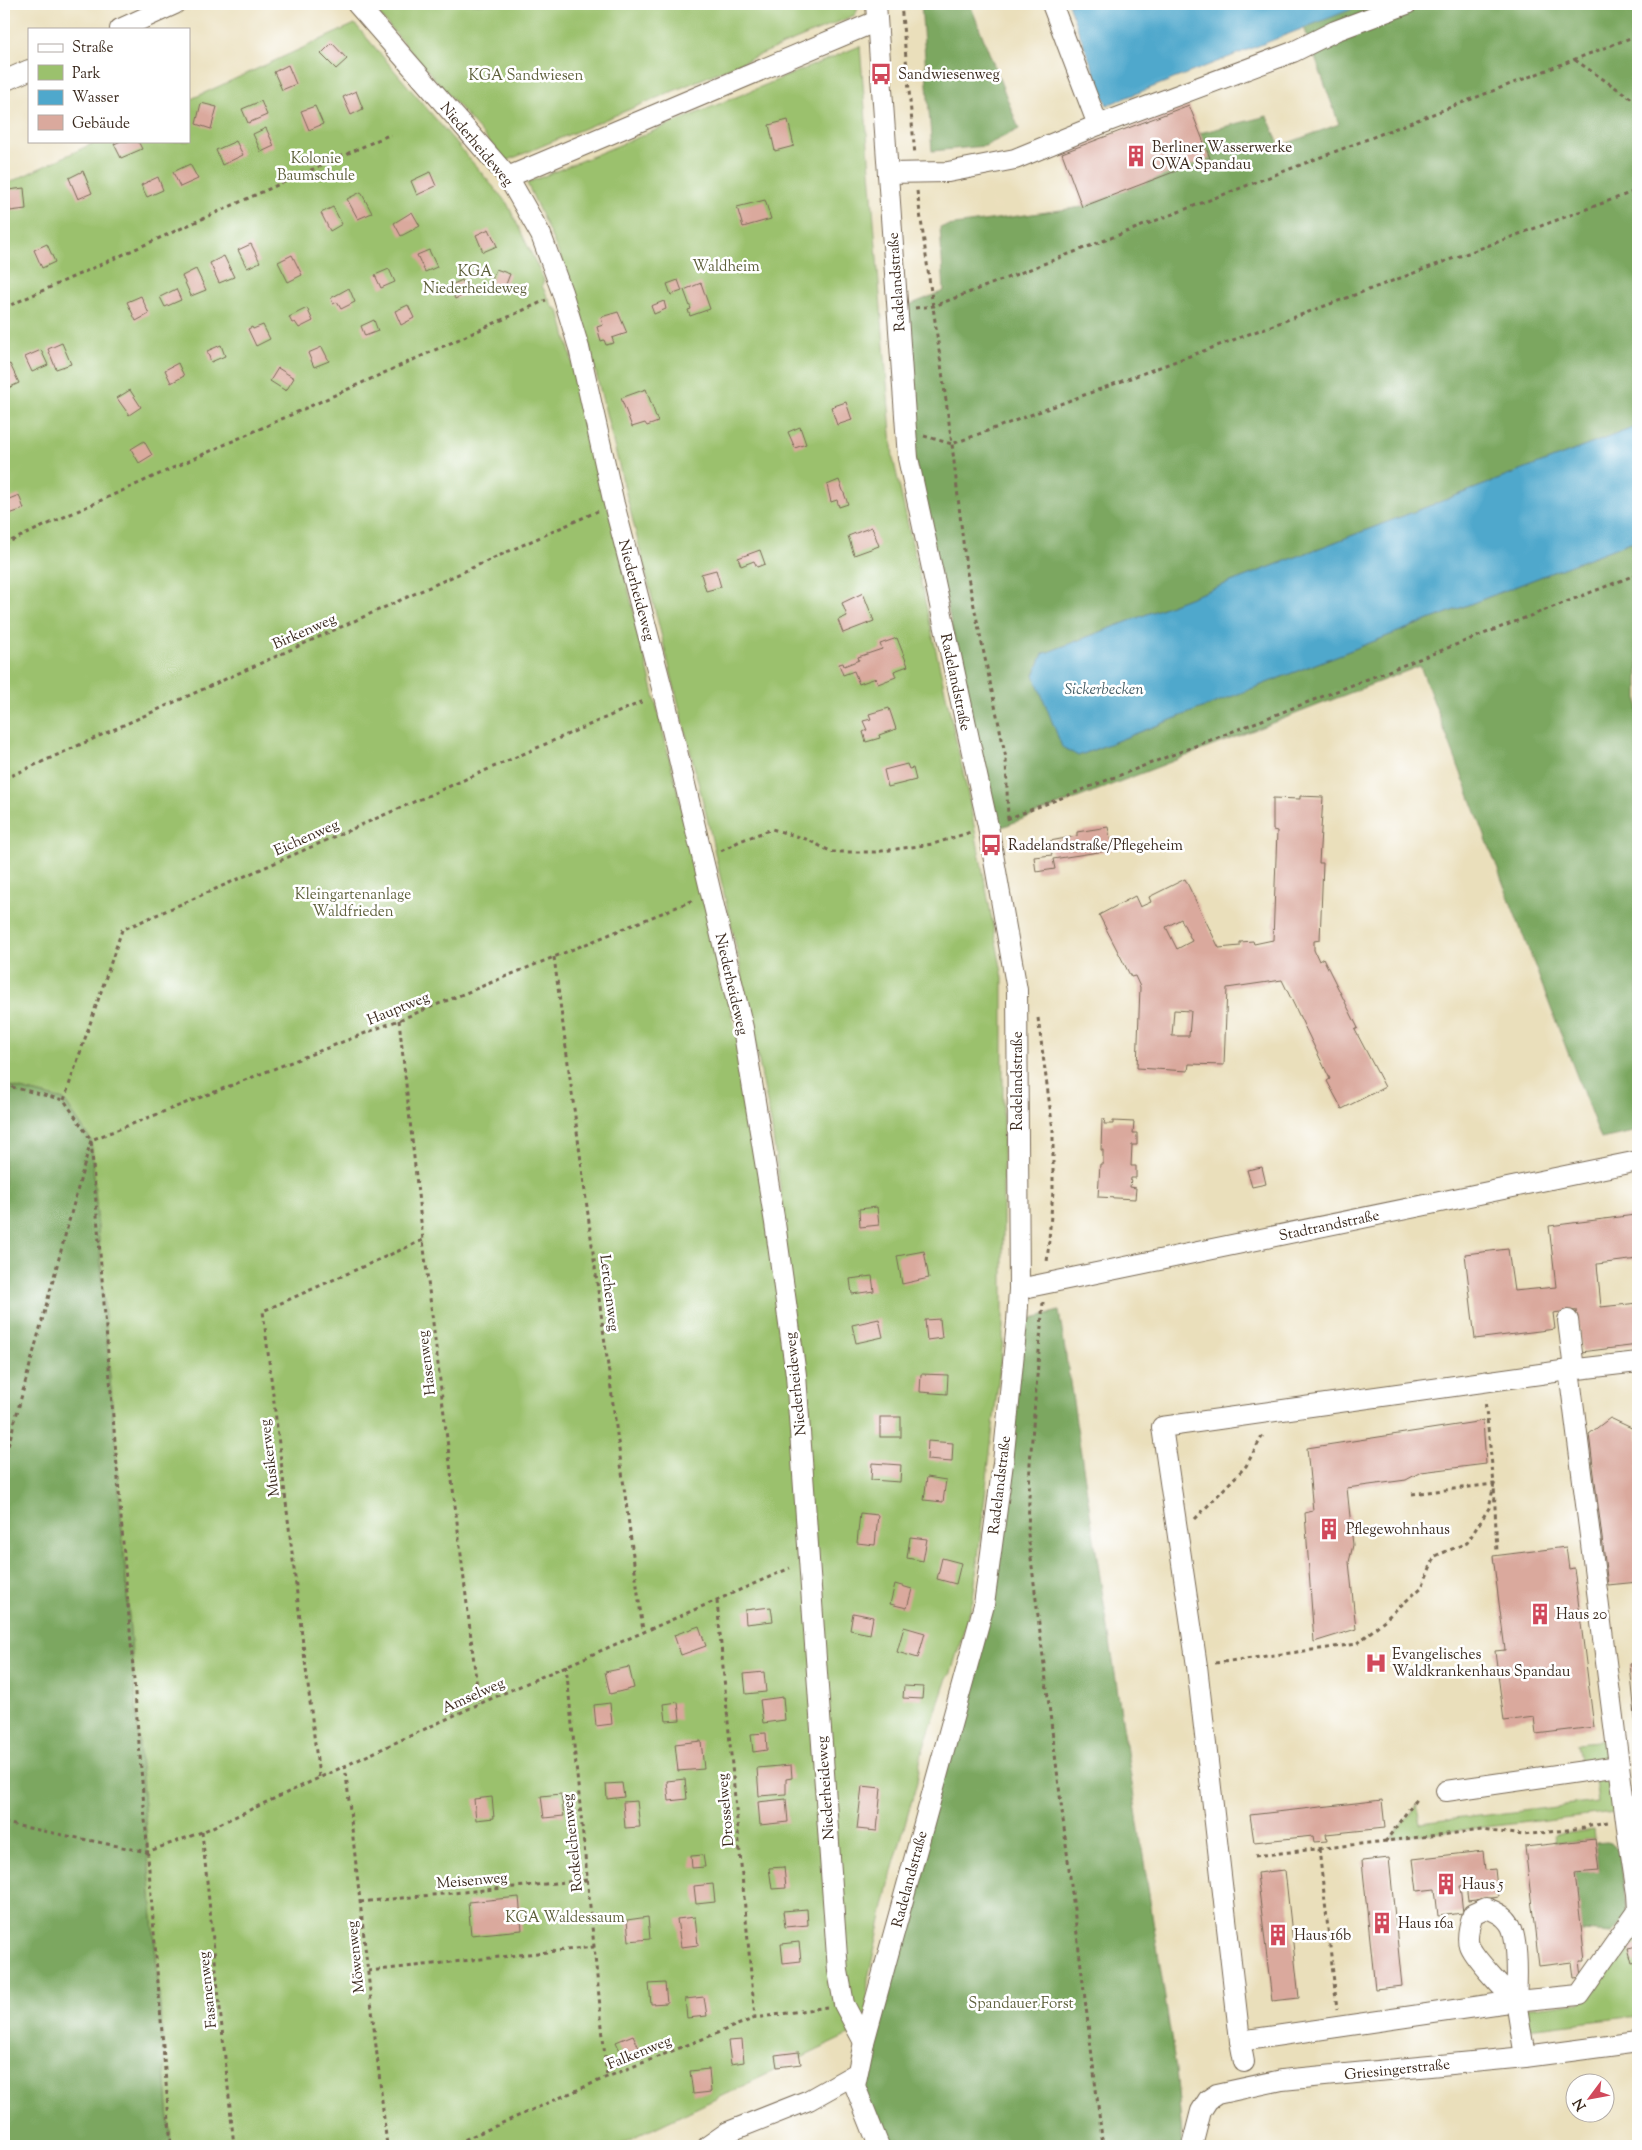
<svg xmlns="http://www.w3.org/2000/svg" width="1642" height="2150" viewBox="0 0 1642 2150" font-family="'Sorts Mill Goudy',serif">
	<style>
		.green { fill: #9bc16d; stroke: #6b7646 }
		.forest { fill: #7ca760; stroke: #5c683f }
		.water { fill: #4fa8cc; stroke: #456975 }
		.building { fill: #daa99d; fill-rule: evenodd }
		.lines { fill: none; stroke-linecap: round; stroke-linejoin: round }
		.minor-casing { stroke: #786955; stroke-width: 22 }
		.path { stroke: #786955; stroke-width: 3; stroke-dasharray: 4 4; stroke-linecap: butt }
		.minor { stroke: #fff; stroke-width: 20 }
		.labels { text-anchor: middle; stroke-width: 5; stroke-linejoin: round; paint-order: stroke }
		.poi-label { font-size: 15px; fill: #3b2a1e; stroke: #fff; text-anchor: start }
		.park-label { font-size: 15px; fill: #5d5f3a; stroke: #fff }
		.street-label { font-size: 15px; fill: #3b2a1e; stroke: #fff }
		.water-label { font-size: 16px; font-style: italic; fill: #435c64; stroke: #fff }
	</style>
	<rect width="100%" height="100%" fill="#fff"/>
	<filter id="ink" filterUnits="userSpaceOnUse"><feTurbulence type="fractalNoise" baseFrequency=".02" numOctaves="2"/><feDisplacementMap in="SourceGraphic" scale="10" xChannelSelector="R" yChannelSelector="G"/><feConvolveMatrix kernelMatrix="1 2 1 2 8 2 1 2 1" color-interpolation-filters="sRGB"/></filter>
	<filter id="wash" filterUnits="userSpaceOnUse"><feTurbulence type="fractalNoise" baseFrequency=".0096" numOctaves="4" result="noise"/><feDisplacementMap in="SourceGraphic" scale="20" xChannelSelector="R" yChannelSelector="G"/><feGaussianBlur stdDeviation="1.12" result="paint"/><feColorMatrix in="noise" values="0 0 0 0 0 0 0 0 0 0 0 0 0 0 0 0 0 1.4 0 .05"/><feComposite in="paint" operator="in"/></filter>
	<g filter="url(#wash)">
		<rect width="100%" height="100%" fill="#eadfbb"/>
		<g class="green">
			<path d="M370,4H860L855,15L506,161Z"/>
			<path d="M355,24L507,203L544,280L542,286L553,307L559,310L584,407L781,1217H784L771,1123L739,960L708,822L575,289L527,183L860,46L893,458L968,794L1003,978V1340L973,1600L951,1673L947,1678L921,1756L917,1782L892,1871L868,1978L866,2027L617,2146H171L91,1140L64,1100L4,1085V185L98,141H189V100Z"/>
			<path d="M1606,1740L1608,1758L1580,1761L1577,1743Z"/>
			<path d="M1610,1777L1614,1812L1391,1838L1417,1805L1420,1823L1598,1802L1595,1779Z"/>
			<path d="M1594,1830L1595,1839L1555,1843L1554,1835Z"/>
			<path d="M1638,1929V2016L1527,2029L1524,2009L1580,2002Z"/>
		</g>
		<g class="forest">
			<path d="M921,4H970L1019,129L985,146L932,151Z"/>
			<path d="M1365,4H1638V426L1043,654L1034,675L1078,756L1638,539V1131L1601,1139L1420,666L997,829L914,457L904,307L944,291L940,227L1082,207L1209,158L1200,133L1267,116L1280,146L1339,124L1304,27Z"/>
			<path d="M4,1085L64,1100L91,1140L171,2146H4Z"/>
			<path d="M1059,1311L1176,2069L1183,2146H879L855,2086L984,1605L1017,1322Z"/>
			<path d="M1607,1842L1611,1843L1620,1852L1627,1915L1612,1933L1581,1931L1575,1873L1599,1870L1596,1843Z"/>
		</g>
		<g class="water">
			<path d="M1068,4H1365L1107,105Z"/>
			<path d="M1638,426V539L1078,756L1062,747L1034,675L1043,654Z"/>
		</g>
		<g id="blocks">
			<g class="building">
				<path d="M332,43L347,59L336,69L321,54Z"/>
				<path d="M288,65L296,84L282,90L274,72Z"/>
				<path d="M356,91L363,109L351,115L343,97Z"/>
				<path d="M261,101L267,115L248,123L242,109Z"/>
				<path d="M201,103L217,107L211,129L196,124Z"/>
				<path d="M1189,105L1210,158L1082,207L1062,153Z"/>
				<path d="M315,106L323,124L309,130L301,111Z"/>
				<path d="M788,120L794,146L775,151L769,125Z"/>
				<path d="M266,128L274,146L261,152L253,134Z"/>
				<path d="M121,141H138L142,149L121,158L114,144Z"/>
				<path d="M236,141L243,155L222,165L216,150Z"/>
				<path d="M190,164L198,179L180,187L173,172Z"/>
				<path d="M83,171L92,193L78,199L69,178Z"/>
				<path d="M430,172L436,186L417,195L411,181Z"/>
				<path d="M158,177L163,190L147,197L141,185Z"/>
				<path d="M24,188L26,209L10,211L8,190Z"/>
				<path d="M361,192L372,213L358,219L347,199Z"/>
				<path d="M765,200L771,219L743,227L737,207Z"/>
				<path d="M333,207L342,224L330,231L321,213Z"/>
				<path d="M412,212L420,226L401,236L394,223Z"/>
				<path d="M489,229L497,246L483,252L476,235Z"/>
				<path d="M47,244L55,262L42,268L34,250Z"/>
				<path d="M251,244L260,262L247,268L238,250Z"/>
				<path d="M429,250L437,267L425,272L417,255Z"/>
				<path d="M292,255L302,275L288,282L278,262Z"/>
				<path d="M224,256L234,277L219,283L210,263Z"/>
				<path d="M196,269L206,290L191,296L182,276Z"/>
				<path d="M389,269L395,282L381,288L375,275Z"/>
				<path d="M496,269L510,274L503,292L489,287Z"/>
				<path d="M462,280L468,293L455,299L449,286Z"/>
				<path d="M678,280L682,291L671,295L667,284Z"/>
				<path d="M701,283L710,309L690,316L688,310L691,309L684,290Z"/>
				<path d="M349,288L355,302L341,309L337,302L333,304L331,298Z"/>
				<path d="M176,289L181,300L165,307L160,297Z"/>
				<path d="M141,296L149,314L136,321L127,302Z"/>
				<path d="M664,301L666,309L654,314L651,306Z"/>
				<path d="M408,305L414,318L401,325L395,311Z"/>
				<path d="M307,308L313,321L299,328L295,322L292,323L289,317Z"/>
				<path d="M618,312L627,333L612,338L614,343L606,345L604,340L601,341L597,327L603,325L601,317Z"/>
				<path d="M374,320L378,331L365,336L361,326Z"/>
				<path d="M263,325L270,339L256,346L248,329L252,327L253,329Z"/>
				<path d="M62,343L71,364L56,369L48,349Z"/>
				<path d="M221,345L225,356L211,362L207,351Z"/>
				<path d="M322,347L329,361L314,367L308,353Z"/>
				<path d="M41,350L48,365L32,372L25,357Z"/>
				<path d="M178,363L184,376L171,383L165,370Z"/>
				<path d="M10,364L19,383L6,389L4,367Z"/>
				<path d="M278,368L294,378L286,391L270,381Z"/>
				<path d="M646,389L658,422L647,426L645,423L632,427L621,398Z"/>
				<path d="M130,390L141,407L129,415L117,398Z"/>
				<path d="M846,402L852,420L837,425L831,407Z"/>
				<path d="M800,427L806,444L795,448L788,432Z"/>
				<path d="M144,441L152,455L139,463L131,449Z"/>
				<path d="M839,480L848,504L839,507L837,500L831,502L827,485Z"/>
				<path d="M19,495L24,509L6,515L4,501Z"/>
				<path d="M872,527L879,546L854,555L848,536Z"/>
				<path d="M760,550L765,564L757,567L754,561L741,566L738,558Z"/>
				<path d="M716,570L721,587L706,591L701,574Z"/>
				<path d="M863,593L874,621L843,633L838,620L847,616L842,603Z"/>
				<path d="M897,638L908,666L894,671L896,677L878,684L876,678L859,684L854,671L843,675L839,664L843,663L844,666L859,660L858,657L882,649L880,644Z"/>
				<path d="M889,708L896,729L879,735L880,738L866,742L863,732L867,730L863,721L871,719L869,714Z"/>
				<path d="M907,764L909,769L913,768L916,780L888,787L884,770Z"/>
				<path d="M1300,796L1323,797L1319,863H1323L1320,940L1314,941V950L1319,961L1323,958L1358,1028L1355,1030L1385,1087L1342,1109L1327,1081L1330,1079L1282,980L1227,988L1224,1065L1189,1064L1188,1071L1137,1068L1140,987L1135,976L1131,977L1099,915L1135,896L1140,907L1151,902L1149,897L1185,879L1219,948L1240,946V942L1253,941L1254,944L1273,940L1277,831L1273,830V798L1300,799ZM1181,919L1192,941L1177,949L1166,927ZM1174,1010L1191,1011L1189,1036H1172Z"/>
				<path d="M1108,827L1112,850L1053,859L1055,869L1036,872L1034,857L1052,855L1050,841L1077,836V832Z"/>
				<path d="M1102,1119H1105L1104,1124H1113V1121L1134,1122L1133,1133H1137V1145H1132L1131,1166H1136V1178H1131L1130,1187L1136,1188L1135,1199L1098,1197L1100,1164H1103V1150H1101Z"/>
				<path d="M1262,1167L1266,1184L1252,1187L1247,1170Z"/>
				<path d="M877,1207L879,1225L860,1227L859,1209Z"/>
				<path d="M1635,1215L1638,1259L1597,1264L1601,1307L1638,1303V1345L1581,1352L1576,1310L1553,1313L1555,1329L1475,1339L1465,1254L1508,1249L1514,1291L1556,1287L1549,1226Z"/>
				<path d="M924,1251L929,1278L902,1284L897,1256Z"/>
				<path d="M872,1276L874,1291L852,1294L850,1279Z"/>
				<path d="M879,1319L883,1337L856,1343L852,1325Z"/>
				<path d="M940,1319L942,1338L927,1340L925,1320Z"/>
				<path d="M921,1374L948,1375L947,1394L920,1392Z"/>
				<rect x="880" y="1417" width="21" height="20"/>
				<path d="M1610,1418L1638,1431V1582L1608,1585L1589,1434Z"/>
				<path d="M1483,1421L1486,1464L1421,1472L1406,1480L1347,1488L1353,1545L1349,1562L1356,1629L1314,1642L1305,1513L1313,1511L1307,1448Z"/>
				<path d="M928,1441L953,1443L952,1462L927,1460Z"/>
				<path d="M872,1463L901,1465L900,1482L871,1480Z"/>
				<path d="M927,1477L946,1480L943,1502L924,1500Z"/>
				<path d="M860,1513L878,1515L875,1545L857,1543Z"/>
				<path d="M910,1537L927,1539L923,1561L907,1558Z"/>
				<path d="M1566,1547L1569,1569L1574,1568L1594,1727L1536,1734L1534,1717L1504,1721L1495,1651L1505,1650L1493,1556Z"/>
				<path d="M942,1558L961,1563L956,1584L937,1579Z"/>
				<path d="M895,1584L912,1589L907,1608L890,1604Z"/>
				<path d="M771,1607L773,1621L746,1624L745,1610Z"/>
				<path d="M853,1613L873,1617L870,1634L850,1630Z"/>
				<path d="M699,1626L706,1646L681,1655L674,1635Z"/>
				<path d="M904,1627L925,1633L918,1658L897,1652Z"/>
				<path d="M1638,1663V1727H1636L1630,1664Z"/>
				<path d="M629,1667L634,1688L610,1694L605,1672Z"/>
				<path d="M764,1672L766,1692L746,1694L744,1674Z"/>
				<path d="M904,1686L923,1687L922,1699L903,1698Z"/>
				<path d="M783,1697L785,1720L763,1723L760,1700Z"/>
				<path d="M678,1702L680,1720L666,1721L664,1704Z"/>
				<path d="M610,1703L612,1724L596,1726L594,1705Z"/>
				<path d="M766,1733L767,1750L753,1752L751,1734Z"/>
				<path d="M701,1741L704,1769L678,1771L675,1744Z"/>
				<path d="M791,1765L792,1778L786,1779V1794L759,1796L757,1768Z"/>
				<path d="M685,1779L687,1799L669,1801L667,1781Z"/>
				<path d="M622,1783L624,1797L607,1799L606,1784Z"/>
				<path d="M862,1786L881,1788L877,1831L857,1829Z"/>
				<path d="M561,1794L564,1816L544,1818L541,1796Z"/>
				<path d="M492,1797L494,1818L476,1820L474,1799Z"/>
				<path d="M786,1799L788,1822L760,1825L758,1802Z"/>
				<path d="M1382,1800L1385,1828L1326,1834L1327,1841L1314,1842L1313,1836L1254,1842L1250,1815Z"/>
				<path d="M637,1801L640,1827L625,1828L623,1802Z"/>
				<path d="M1595,1839L1599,1871L1575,1873L1585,1961H1580L1582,1977L1574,1978L1572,1962L1539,1966L1525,1847Z"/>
				<path d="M1483,1851L1485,1870L1495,1869L1498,1897L1468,1901L1466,1885L1460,1886L1463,1913L1438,1916L1435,1889L1417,1891L1413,1859Z"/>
				<path d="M703,1855L705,1867L692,1868L691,1856Z"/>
				<path d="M1389,1858L1402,1986L1375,1989L1362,1861Z"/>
				<path d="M784,1867L786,1888L772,1889L769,1868Z"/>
				<path d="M1285,1870L1299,1998L1272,2001L1257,1873Z"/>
				<path d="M713,1884L715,1902L696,1904L694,1886Z"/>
				<path d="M519,1897L522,1930L471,1935L468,1902Z"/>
				<path d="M807,1909L808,1925L785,1927L783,1911Z"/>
				<path d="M648,1917L650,1939L629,1941L627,1920Z"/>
				<path d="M695,1917L698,1945L681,1947L677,1919Z"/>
				<path d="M799,1942L801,1961L783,1963L781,1944Z"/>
				<path d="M1638,1946V1962L1632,1963L1628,1948Z"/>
				<path d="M665,1983L667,2003L651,2004L649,1984Z"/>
				<path d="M704,1997L707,2016L687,2018L685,1999Z"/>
				<path d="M633,2035L640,2050L623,2057L616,2042Z"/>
				<path d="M742,2040L744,2062L731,2064L728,2041Z"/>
				<path d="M799,2052L801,2064L777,2067L775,2055Z"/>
				<path d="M709,2069L711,2092L693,2094L690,2071Z"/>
			</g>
		</g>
	</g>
	<g filter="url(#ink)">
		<use href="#blocks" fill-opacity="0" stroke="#786955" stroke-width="1"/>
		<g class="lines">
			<g class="minor-casing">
				<g id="minor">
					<path d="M357,4L508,177L541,235L562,292L579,348L614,504L663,692L743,1028L775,1223L796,1375L838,1971L844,2004L864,2042"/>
					<path d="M876,4L908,458L988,826L1017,990L1019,1289L1017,1322L1003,1463L984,1605L864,2042L855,2086L879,2146"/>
					<path d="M1052,4L1098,125"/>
					<path d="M120,29L175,4"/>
					<path d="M4,81L29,70"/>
					<path d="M888,173L948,172L1015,159L1098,125L1293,52L1335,31L1407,4"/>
					<path d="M508,177L877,21"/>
					<path d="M1019,1289L1638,1161"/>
					<path d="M1568,1320L1574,1370"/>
					<path d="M1446,1791L1619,1766"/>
					<path d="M1516,2001C1517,1984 1519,1936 1509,1923C1504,1915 1495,1911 1486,1908L1473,1914C1470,1923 1466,1936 1469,1945C1472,1956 1507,1993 1516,2001L1579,1995L1638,1911L1637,1894L1628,1836L1569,1370L1638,1362"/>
					<path d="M1240,2041L1244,2062"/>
					<path d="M1525,2057L1516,2001L1240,2041L1197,1666L1162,1427L1569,1370"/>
					<path d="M708,2146L728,2132L809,2100L857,2073"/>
					<path d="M1192,2146L1201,2111L1208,2100L1217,2094L1282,2080L1525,2057L1638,2042"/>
				</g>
			</g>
			<g class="path">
				<path d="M901,4L915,155"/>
				<path d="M1575,60L1638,103"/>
				<path d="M917,191L952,444L966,568L1006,758L1008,820"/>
				<path d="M4,308L391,134"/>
				<path d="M915,308L934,306L1638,35"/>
				<path d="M924,436L952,444L1638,190"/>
				<path d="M4,544L546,300"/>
				<path d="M4,779L598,511"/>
				<path d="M1007,819L1638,574"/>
				<path d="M721,851L740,841L772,829L806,839L832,852H875L933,844L971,832"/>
				<path d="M554,957L643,1631"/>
				<path d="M1038,1018L1053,1130V1191L1047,1263"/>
				<path d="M399,1020L423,1240L479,1704"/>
				<path d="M4,1085L64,1100L91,1140L171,2146"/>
				<path d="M64,1100L122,930L646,700"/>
				<path d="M1043,1302L1030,1463L1028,1534L1103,2146"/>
				<path d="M4,1461L91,1140L399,1020L694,900"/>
				<path d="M1412,1494L1494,1484L1497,1553"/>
				<path d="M1195,1519L1246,1466L1264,1433"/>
				<path d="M717,1601L755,2018"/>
				<path d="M1215,1663L1357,1644L1422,1587L1435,1556L1467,1543L1489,1508L1494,1484L1485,1400"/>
				<path d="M566,1665L607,2077"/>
				<path d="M345,1765L387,2146"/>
				<path d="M319,1777L263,1311L423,1240"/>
				<path d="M4,1823L147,1852L202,1832L479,1704L790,1568"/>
				<path d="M202,1832L234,2146"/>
				<path d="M1385,1842L1417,1798"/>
				<path d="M1319,1849L1337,2009"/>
				<path d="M1255,1856L1482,1830L1523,1835L1584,1828L1590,1825L1608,1822"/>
				<path d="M360,1902L587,1880"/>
				<path d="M368,1971L594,1947"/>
				<path d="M450,2146L607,2077L755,2018L827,2007"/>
			</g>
			<use href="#minor" class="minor"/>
		</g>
	</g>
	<defs>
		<g id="bus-bare" transform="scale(1.725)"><path d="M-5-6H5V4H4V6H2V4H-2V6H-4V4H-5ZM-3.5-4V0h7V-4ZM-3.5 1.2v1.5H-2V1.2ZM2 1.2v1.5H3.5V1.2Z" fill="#d1495b" stroke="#fff" stroke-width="2.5" paint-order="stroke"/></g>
		<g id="building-bare" transform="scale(1.725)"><path d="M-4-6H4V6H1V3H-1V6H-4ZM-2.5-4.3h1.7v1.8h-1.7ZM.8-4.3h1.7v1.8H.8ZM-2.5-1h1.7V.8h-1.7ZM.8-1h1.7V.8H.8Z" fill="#d1495b" stroke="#fff" stroke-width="2.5" paint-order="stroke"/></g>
		<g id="hospital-bare" transform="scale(1.725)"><path d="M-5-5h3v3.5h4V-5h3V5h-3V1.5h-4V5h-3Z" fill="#d1495b" stroke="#fff" stroke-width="2.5" paint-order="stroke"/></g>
	</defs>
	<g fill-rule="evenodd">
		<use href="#bus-bare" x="881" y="74"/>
		<use href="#building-bare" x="1136" y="156"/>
		<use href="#bus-bare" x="991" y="845"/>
		<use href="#building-bare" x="1329" y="1529"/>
		<use href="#building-bare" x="1540" y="1614"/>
		<use href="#hospital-bare" x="1376" y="1663"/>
		<use href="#building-bare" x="1446" y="1884"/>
		<use href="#building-bare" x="1382" y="1923"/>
		<use href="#building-bare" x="1278" y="1935"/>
	</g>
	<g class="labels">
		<g class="poi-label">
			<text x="898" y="79">Sandwiesenweg</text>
			<text x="1152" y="152">Berliner Wasserwerke<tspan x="1152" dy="17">OWA Spandau</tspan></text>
			<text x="1008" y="850">Radelandstraße/Pflegeheim</text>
			<text x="1346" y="1534">Pflegewohnhaus</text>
			<text x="1556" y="1619">Haus 20</text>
			<text x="1392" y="1659">Evangelisches<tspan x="1392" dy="17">Waldkrankenhaus Spandau</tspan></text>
			<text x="1462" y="1889">Haus 5</text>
			<text x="1398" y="1928">Haus 16a</text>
			<text x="1294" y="1940">Haus 16b</text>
		</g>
		<g class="park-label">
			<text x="526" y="80">KGA Sandwiesen</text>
			<text x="316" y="163">Kolonie<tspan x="316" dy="17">Baumschule</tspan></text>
			<text x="726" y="271">Waldheim</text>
			<text x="475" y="276">KGA<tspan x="475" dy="17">Niederheideweg</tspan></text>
			<text x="353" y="899">Kleingartenanlage<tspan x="353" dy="17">Waldfrieden</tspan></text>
			<text x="565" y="1922">KGA Waldessaum</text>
			<text x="1021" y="2008">Spandauer Forst</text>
		</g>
		<g class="street-label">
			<text transform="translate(477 144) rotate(50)" y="5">Niederheideweg</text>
			<text transform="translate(896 282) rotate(-94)" y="5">Radelandstraße</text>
			<text transform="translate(637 590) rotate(75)" y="5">Niederheideweg</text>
			<text transform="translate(304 631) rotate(-24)" y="5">Birkenweg</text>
			<text transform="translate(956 682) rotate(78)" y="5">Radelandstraße</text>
			<text transform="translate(306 837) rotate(-24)" y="5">Eichenweg</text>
			<text transform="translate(732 984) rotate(77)" y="5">Niederheideweg</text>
			<text transform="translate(398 1008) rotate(-22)" y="5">Hauptweg</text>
			<text transform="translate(1017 1081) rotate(-90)" y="5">Radelandstraße</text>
			<text transform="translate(1329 1225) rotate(-12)" y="5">Stadtrandstraße</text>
			<text transform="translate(610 1293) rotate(83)" y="5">Lerchenweg</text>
			<text transform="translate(426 1363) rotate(-97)" y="5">Hasenweg</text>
			<text transform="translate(795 1384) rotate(-96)" y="5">Niederheideweg</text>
			<text transform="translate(269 1458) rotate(-97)" y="5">Musikerweg</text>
			<text transform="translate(999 1485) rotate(-83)" y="5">Radelandstraße</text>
			<text transform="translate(473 1695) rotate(-24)" y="5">Amselweg</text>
			<text transform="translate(825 1788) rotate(-94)" y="5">Niederheideweg</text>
			<text transform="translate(725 1810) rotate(-95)" y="5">Drosselweg</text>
			<text transform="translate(572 1843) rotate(-96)" y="5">Rotkelchenweg</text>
			<text transform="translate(909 1879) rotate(-75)" y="5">Radelandstraße</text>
			<text transform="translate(472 1880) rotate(-5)" y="5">Meisenweg</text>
			<text transform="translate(355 1957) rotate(-96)" y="5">Möwenweg</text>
			<text transform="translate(207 1990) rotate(-96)" y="5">Fasanenweg</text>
			<text transform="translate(639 2052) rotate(-22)" y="5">Falkenweg</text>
			<text transform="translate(1397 2069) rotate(-6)" y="5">Griesingerstraße</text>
		</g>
		<g class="water-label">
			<text x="1104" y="694">Sickerbecken</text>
		</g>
	</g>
	<rect width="1642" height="2150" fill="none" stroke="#fff" stroke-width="20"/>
	<rect x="28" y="28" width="162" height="115" fill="#ffffff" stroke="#b1aaa5"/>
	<rect x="38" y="44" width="25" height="8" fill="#ffffff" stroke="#b1aaa5"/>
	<text x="72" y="52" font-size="15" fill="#3b2a1e">Straße</text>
	<rect x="38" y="65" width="25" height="15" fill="#9bc16d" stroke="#b1aaa5"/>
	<text x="72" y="78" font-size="15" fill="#3b2a1e">Park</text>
	<rect x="38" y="90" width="25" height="15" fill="#4fa8cc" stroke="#b1aaa5"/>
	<text x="72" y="102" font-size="15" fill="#3b2a1e">Wasser</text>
	<rect x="38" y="115" width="25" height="15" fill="#daa99d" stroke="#b1aaa5"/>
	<text x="72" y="128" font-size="15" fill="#3b2a1e">Gebäude</text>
	<g transform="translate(1590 2098) rotate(238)"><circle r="24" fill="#ffffff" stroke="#b1aaa5"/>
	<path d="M0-4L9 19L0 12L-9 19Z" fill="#d1495b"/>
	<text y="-8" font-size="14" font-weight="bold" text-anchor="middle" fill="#3b2a1e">N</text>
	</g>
</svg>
